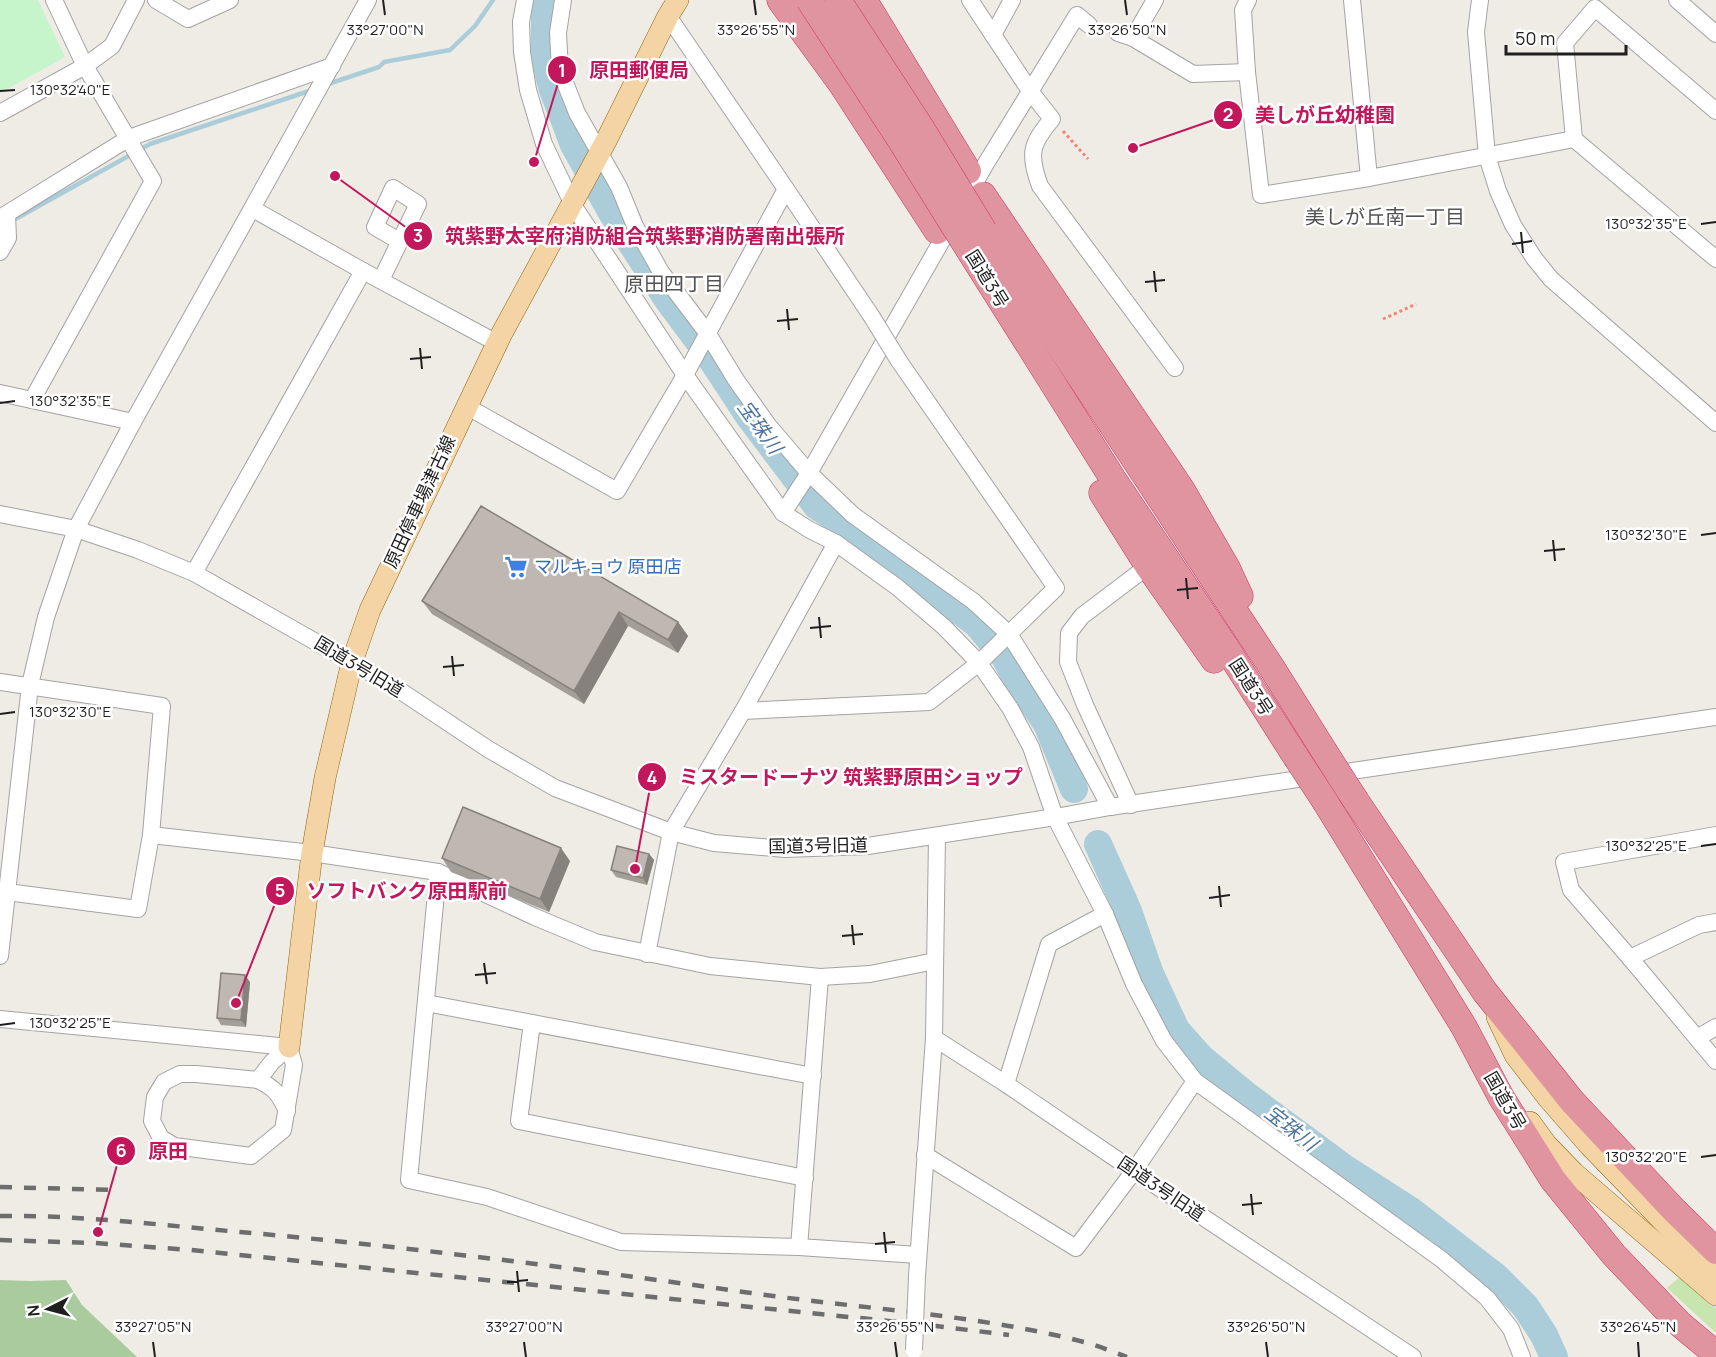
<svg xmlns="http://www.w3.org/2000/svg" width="1716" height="1357" viewBox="0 0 1716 1357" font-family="Manrope,'Noto Sans JP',sans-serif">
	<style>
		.grass { fill: #c8e5b0 }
		.forest { fill: #aacb9e }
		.park { fill: #c6f5cb }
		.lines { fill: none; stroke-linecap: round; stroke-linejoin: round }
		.stream { stroke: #aacdd9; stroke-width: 4.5 }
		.river { stroke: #aacdd9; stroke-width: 28 }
		.minor-casing { stroke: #a3a3a3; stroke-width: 18 }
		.major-casing { stroke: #8d660c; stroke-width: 22 }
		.highway-casing { stroke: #cd3363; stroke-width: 27 }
		.path { stroke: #ef8677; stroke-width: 3; stroke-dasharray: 3 3; stroke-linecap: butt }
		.minor { stroke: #fff; stroke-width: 16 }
		.major { stroke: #f4d4a5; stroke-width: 21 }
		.highway { stroke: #e094a0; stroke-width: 26 }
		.rail { stroke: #6d6d6d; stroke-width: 4.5; stroke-dasharray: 12 12; stroke-linecap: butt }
		.minor-bridge-casing { stroke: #a3a3a3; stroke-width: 18; stroke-linecap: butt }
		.highway-bridge-casing { stroke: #cd3363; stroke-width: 27; stroke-linecap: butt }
		.minor-bridge { stroke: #fff; stroke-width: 16 }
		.highway-bridge { stroke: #e094a0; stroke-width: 26 }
		.wall { fill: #a49e99 }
		.shaded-wall { fill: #86817d }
		.building { fill: #bfb8b2; stroke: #86817d; stroke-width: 1.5 }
		.ticks { fill: none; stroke: #1f1f1f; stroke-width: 2 }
		.labels { text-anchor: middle; stroke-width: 5; stroke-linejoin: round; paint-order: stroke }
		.street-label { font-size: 18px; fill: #1f1f1f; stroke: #fff }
		.shop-label { font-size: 18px; fill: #366cbe; stroke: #fff; text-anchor: start }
		.neighbourhood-label { font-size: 20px; fill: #525252; stroke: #fff }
		.water-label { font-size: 20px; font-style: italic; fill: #4f75a0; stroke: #fff }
		.ticks-label { font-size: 15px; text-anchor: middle; fill: #1f1f1f; stroke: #fff; stroke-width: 5; stroke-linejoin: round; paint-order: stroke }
		.leader { fill: none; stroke: #c2185b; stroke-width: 2 }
		.callout-dot { fill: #c2185b; stroke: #fff; stroke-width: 2 }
		.mark-label { font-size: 18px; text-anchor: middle; font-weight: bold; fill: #fff }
		.callout-label { font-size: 20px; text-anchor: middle; font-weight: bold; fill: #c2185b; stroke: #fff; stroke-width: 5; stroke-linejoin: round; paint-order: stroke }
	</style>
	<rect width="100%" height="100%" fill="#efece6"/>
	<path class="grass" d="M1681,1276L1716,1308V1333L1667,1288Z"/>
	<path class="forest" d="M0,1280L30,1281L66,1280L82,1305L137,1357H0Z"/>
	<path class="park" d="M0,0H38L65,57L0,93Z"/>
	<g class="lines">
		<g class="stream">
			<path d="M328,84L379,67L384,62L450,50L475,26L493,0"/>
			<path d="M10,222L150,144L312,90"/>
		</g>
		<g class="river">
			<path d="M545,0V58L552,87L574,145L611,211L668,300L709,355L749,416L817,506L859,533L977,624L1005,657L1016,678L1047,724L1074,789"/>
			<path d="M1098,844L1128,911L1150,974L1176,1030L1201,1058L1247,1096L1344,1168L1411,1211L1496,1277L1525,1306L1544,1335L1554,1357"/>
		</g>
		<g class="minor-casing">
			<g id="minor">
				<path d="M156,0L188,19L230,0"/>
				<path d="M525,0L521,22L522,52L528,90L544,144L573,205L685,375L783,513L810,530L836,543L897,587L944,627L979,663L1010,708L1031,747L1055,817L1105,914L1134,984L1164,1041L1195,1081L1441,1259L1487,1298L1511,1329L1522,1357"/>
				<path d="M563,0L558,33L560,70L577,113L619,187L635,226L661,272L708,334L736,380L768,425L809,473L853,515L973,601L1009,634L1062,718L1110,807"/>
				<path d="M970,0L1030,91L1052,119C1031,144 1028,154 1040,186L1175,368"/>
				<path d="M1248,0L1243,10L1247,72L1261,195L1369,178L1574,139"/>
				<path d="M1352,0L1369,178"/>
				<path d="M1480,0L1476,32L1487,156L1498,191L1513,225L1534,258L1551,279L1716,423"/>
				<path d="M1677,0L1716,34"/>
				<path d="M668,16L786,189L872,317"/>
				<path d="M1118,33L1133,38L1193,74L1247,72"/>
				<path d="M993,35L1012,0"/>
				<path d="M1133,38L1155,0"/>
				<path d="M1716,111L1595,8L1565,43L1574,139L1716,259"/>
				<path d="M0,113L85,66L112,46L136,0"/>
				<path d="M253,209L363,271L497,343"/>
				<path d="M0,218L129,138L332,66"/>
				<path d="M0,252L8,238L7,215"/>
				<path d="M381,280L418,204L393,188L375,227L399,241"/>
				<path d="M0,393L133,422"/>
				<path d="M32,400L153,181L85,66L54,0"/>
				<path d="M466,406L617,491L685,375L786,189"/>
				<path d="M783,513L809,473L985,165L1077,15L1089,25"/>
				<path d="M0,514L76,529L138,550L194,573L390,684L488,749L555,788L671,832L714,843L785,849L868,846L1055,817L1110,807L1716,717"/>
				<path d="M194,573L363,271"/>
				<path d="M0,682L162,706L151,835L138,909L7,892"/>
				<path d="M743,711L929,702L979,663L1056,588L899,361"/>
				<path d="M1131,805L1085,705L1068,662L1069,633L1082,616L1148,566"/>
				<path d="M151,835L312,853L438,872L535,917L595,942L710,966L820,977L870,974L935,961"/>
				<path d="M1716,835L1564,862L1571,890L1630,958L1716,1061"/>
				<path d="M438,872L409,1180L487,1197L621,1242L799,1247L918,1255"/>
				<path d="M647,954L671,832L743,711L836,543"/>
				<path d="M0,956L30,685L46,617L76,529L133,422L368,0"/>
				<path d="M1630,958L1699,925L1716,922"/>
				<path d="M426,1003L813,1076"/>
				<path d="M0,1019L289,1047"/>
				<path d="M532,1023L519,1121L805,1178"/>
				<path d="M934,1038L1006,1084L1134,1171L1413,1357"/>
				<path d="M1697,1038L1716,1027"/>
				<path d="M289,1047L294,1065L283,1130L251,1156L174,1146L161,1138L152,1121L155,1097L164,1082L180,1074H196L258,1080L272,1062Z"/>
				<path d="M258,1080C275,1088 279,1094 287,1111"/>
				<path d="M1006,1084L1049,944L1105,914"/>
				<path d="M925,1155L1076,1248L1134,1171L1195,1081"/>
				<path d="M799,1247L820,977"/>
				<path d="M917,1276L934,1038L937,836"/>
			</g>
		</g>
		<g class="major-casing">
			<g id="major">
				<path d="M1497,1017L1515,1055L1548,1098L1590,1146L1716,1276"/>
				<path d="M289,1047L312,853L325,778L352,662L370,610L501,335L606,141L668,16L678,0"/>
				<path d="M1530,1122L1546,1144L1574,1173L1716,1295"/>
			</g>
		</g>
		<g class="highway-casing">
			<g id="highway">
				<path d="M780,0L840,82L937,231"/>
				<path d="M864,0L968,171"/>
				<path d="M983,195L1182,490L1227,568L1240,596"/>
				<path d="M984,231L1272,668L1324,751"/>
				<path d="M969,250L1113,479L1225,646L1296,757"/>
				<path d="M1102,493L1148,566L1214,660"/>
				<path d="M1356,801L1485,992L1571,1100L1675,1211L1716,1251"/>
				<path d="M1326,803L1464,1027L1501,1097L1553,1180L1614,1255L1681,1325L1716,1354"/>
			</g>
		</g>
		<g class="path">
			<path d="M1063,131L1088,159"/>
			<path d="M1383,319L1416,304"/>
		</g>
		<use href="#minor" class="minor"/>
		<use href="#major" class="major"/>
		<use href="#highway" class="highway"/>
		<g class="rail">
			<path d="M0,1187L115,1190"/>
			<path d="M0,1216C80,1215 160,1225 240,1232C411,1247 581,1269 751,1293C862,1309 975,1314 1084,1342C1099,1346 1113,1352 1127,1357"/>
			<path d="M0,1240L95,1243L191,1250L928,1325L1009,1335"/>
		</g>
		<g class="minor-bridge-casing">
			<g id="minor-bridge">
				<path d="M872,317L899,361"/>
				<path d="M914,1350L917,1276"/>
			</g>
		</g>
		<g class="highway-bridge-casing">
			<g id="highway-bridge">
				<path d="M809,0L899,138L969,250"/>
				<path d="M838,0L920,126L984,231"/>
				<path d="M1324,751L1356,801"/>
				<path d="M1296,757L1326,803"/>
			</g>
		</g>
		<use href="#minor-bridge" class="minor-bridge"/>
		<use href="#highway-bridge" class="highway-bridge"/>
	</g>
	<g class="wall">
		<path d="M481,506L678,622L688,636L678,653L628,626L584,704L432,614L422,601Z"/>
		<path d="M649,854L654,860L647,885L616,877L611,870Z"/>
		<path d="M442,858L570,861L549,912L451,872Z"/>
		<path d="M250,982L246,1027L221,1025L217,1018Z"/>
	</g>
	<g class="shaded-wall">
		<path d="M619,612L628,626L584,704L574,691Z"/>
		<path d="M678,622L688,636L678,653L668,640Z"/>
		<path d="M561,848L570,861L549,912L540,899Z"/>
		<path d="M649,854L654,860L647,885L643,878Z"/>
		<path d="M245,975L250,982L246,1027L241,1020Z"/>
	</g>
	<g class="building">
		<path d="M481,506L678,622L668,640L619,612L574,691L422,601Z"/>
		<path d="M463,807L561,848L540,899L442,858Z"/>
		<path d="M617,846L649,854L643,878L611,870Z"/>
		<path d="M221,973L245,975L241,1020L217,1018Z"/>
	</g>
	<path class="ticks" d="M383,0L385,15M754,0L756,15M1125,0L1127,15M0,91L15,90M1701,224L1716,222M1521,232L1523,253M1512,244L1532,241M1154,271L1156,292M1145,282L1165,280M787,309L789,330M777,321L798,319M420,348L422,369M410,359L431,357M0,403L15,401M1701,535L1716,533M1553,540L1555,561M1544,551L1565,549M1186,578L1188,599M1177,590L1198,588M819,617L821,638M810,628L831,626M452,656L454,676M443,667L464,665M0,714L15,712M1701,846L1716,844M1219,886L1221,907M1209,898L1230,895M852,925L854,945M842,936L863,934M484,963L487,984M475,975L496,973M0,1025L15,1023M1701,1157L1716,1155M1251,1194L1253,1215M1242,1205L1262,1203M884,1232L886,1253M875,1244L895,1242M517,1271L519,1292M507,1282L528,1280M153,1342L155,1357M524,1342L526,1357M895,1342L897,1357M1266,1342L1268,1357M1638,1342L1639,1357"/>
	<defs>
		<g id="supermarket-bare" transform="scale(1.8)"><path d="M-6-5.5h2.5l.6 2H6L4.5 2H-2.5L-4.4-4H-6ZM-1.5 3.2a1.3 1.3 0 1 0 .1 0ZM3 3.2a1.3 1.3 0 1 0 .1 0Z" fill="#3f7fe0" stroke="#fff" stroke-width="2.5" paint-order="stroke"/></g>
	</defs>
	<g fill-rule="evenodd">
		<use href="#supermarket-bare" x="516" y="567"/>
	</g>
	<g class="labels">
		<g class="street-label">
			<text transform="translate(987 279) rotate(58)" y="6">国道3号</text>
			<text transform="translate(420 502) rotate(-65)" y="6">原田停車場津古線</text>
			<text transform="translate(359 667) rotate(31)" y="6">国道3号旧道</text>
			<text transform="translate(1251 687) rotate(57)" y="6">国道3号</text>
			<text transform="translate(818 846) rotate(-1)" y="6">国道3号旧道</text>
			<text transform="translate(1505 1101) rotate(60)" y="6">国道3号</text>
			<text transform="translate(1161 1189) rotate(34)" y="6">国道3号旧道</text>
		</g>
		<g class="shop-label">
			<text x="534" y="573">マルキョウ 原田店</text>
		</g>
		<g class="neighbourhood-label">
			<text x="1385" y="224">美しが丘南一丁目</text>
			<text x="674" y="291">原田四丁目</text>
		</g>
		<g class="water-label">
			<text transform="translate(760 427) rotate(54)" y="7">宝珠川</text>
			<text transform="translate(1291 1128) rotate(38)" y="7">宝珠川</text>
		</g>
	</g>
	<g class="ticks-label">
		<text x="385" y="35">33°27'00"N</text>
		<text x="756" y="35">33°26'55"N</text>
		<text x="1127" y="35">33°26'50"N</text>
		<text x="70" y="95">130°32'40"E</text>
		<text x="1646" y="229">130°32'35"E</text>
		<text x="70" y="406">130°32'35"E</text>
		<text x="1646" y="540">130°32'30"E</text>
		<text x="70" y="717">130°32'30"E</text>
		<text x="1646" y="851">130°32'25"E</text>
		<text x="70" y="1028">130°32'25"E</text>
		<text x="1646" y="1162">130°32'20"E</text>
		<text x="153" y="1332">33°27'05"N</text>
		<text x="524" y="1332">33°27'00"N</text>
		<text x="895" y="1332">33°26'55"N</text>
		<text x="1266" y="1332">33°26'50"N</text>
		<text x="1638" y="1332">33°26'45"N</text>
	</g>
	<path class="leader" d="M534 162L562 70M1133 148L1228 115M335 176L418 236M635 869L652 777M236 1003L280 891M98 1232L121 1151"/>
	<g class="callout-dot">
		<circle cx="534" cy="162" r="6"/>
		<circle cx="1133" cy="148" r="6"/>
		<circle cx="335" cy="176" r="6"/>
		<circle cx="635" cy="869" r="6"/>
		<circle cx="236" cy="1003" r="6"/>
		<circle cx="98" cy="1232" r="6"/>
		<circle cx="562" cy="70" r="15"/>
		<circle cx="1228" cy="115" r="15"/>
		<circle cx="418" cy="236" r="15"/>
		<circle cx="652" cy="777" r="15"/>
		<circle cx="280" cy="891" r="15"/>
		<circle cx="121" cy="1151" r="15"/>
	</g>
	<g class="mark-label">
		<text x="562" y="77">1</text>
		<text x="1228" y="121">2</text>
		<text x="418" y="242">3</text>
		<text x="652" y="784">4</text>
		<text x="280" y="897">5</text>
		<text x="121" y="1157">6</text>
	</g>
	<g class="callout-label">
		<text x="639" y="77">原田郵便局</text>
		<text x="1325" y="122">美しが丘幼稚園</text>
		<text x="645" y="243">筑紫野太宰府消防組合筑紫野消防署南出張所</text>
		<text x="851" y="784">ミスタードーナツ 筑紫野原田ショップ</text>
		<text x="407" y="898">ソフトバンク原田駅前</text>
		<text x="168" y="1158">原田</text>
	</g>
	<g transform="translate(48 1309) rotate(264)" stroke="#ffffff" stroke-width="4.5" paint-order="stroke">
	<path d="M0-4.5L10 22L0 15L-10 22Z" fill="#1f1f1f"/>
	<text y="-9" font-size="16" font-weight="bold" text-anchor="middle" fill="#1f1f1f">N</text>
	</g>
	<path d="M1506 45v9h120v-9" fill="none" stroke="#1f1f1f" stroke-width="3"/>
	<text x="1515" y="45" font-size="18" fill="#1f1f1f" stroke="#ffffff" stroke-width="4.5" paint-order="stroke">50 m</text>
</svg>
